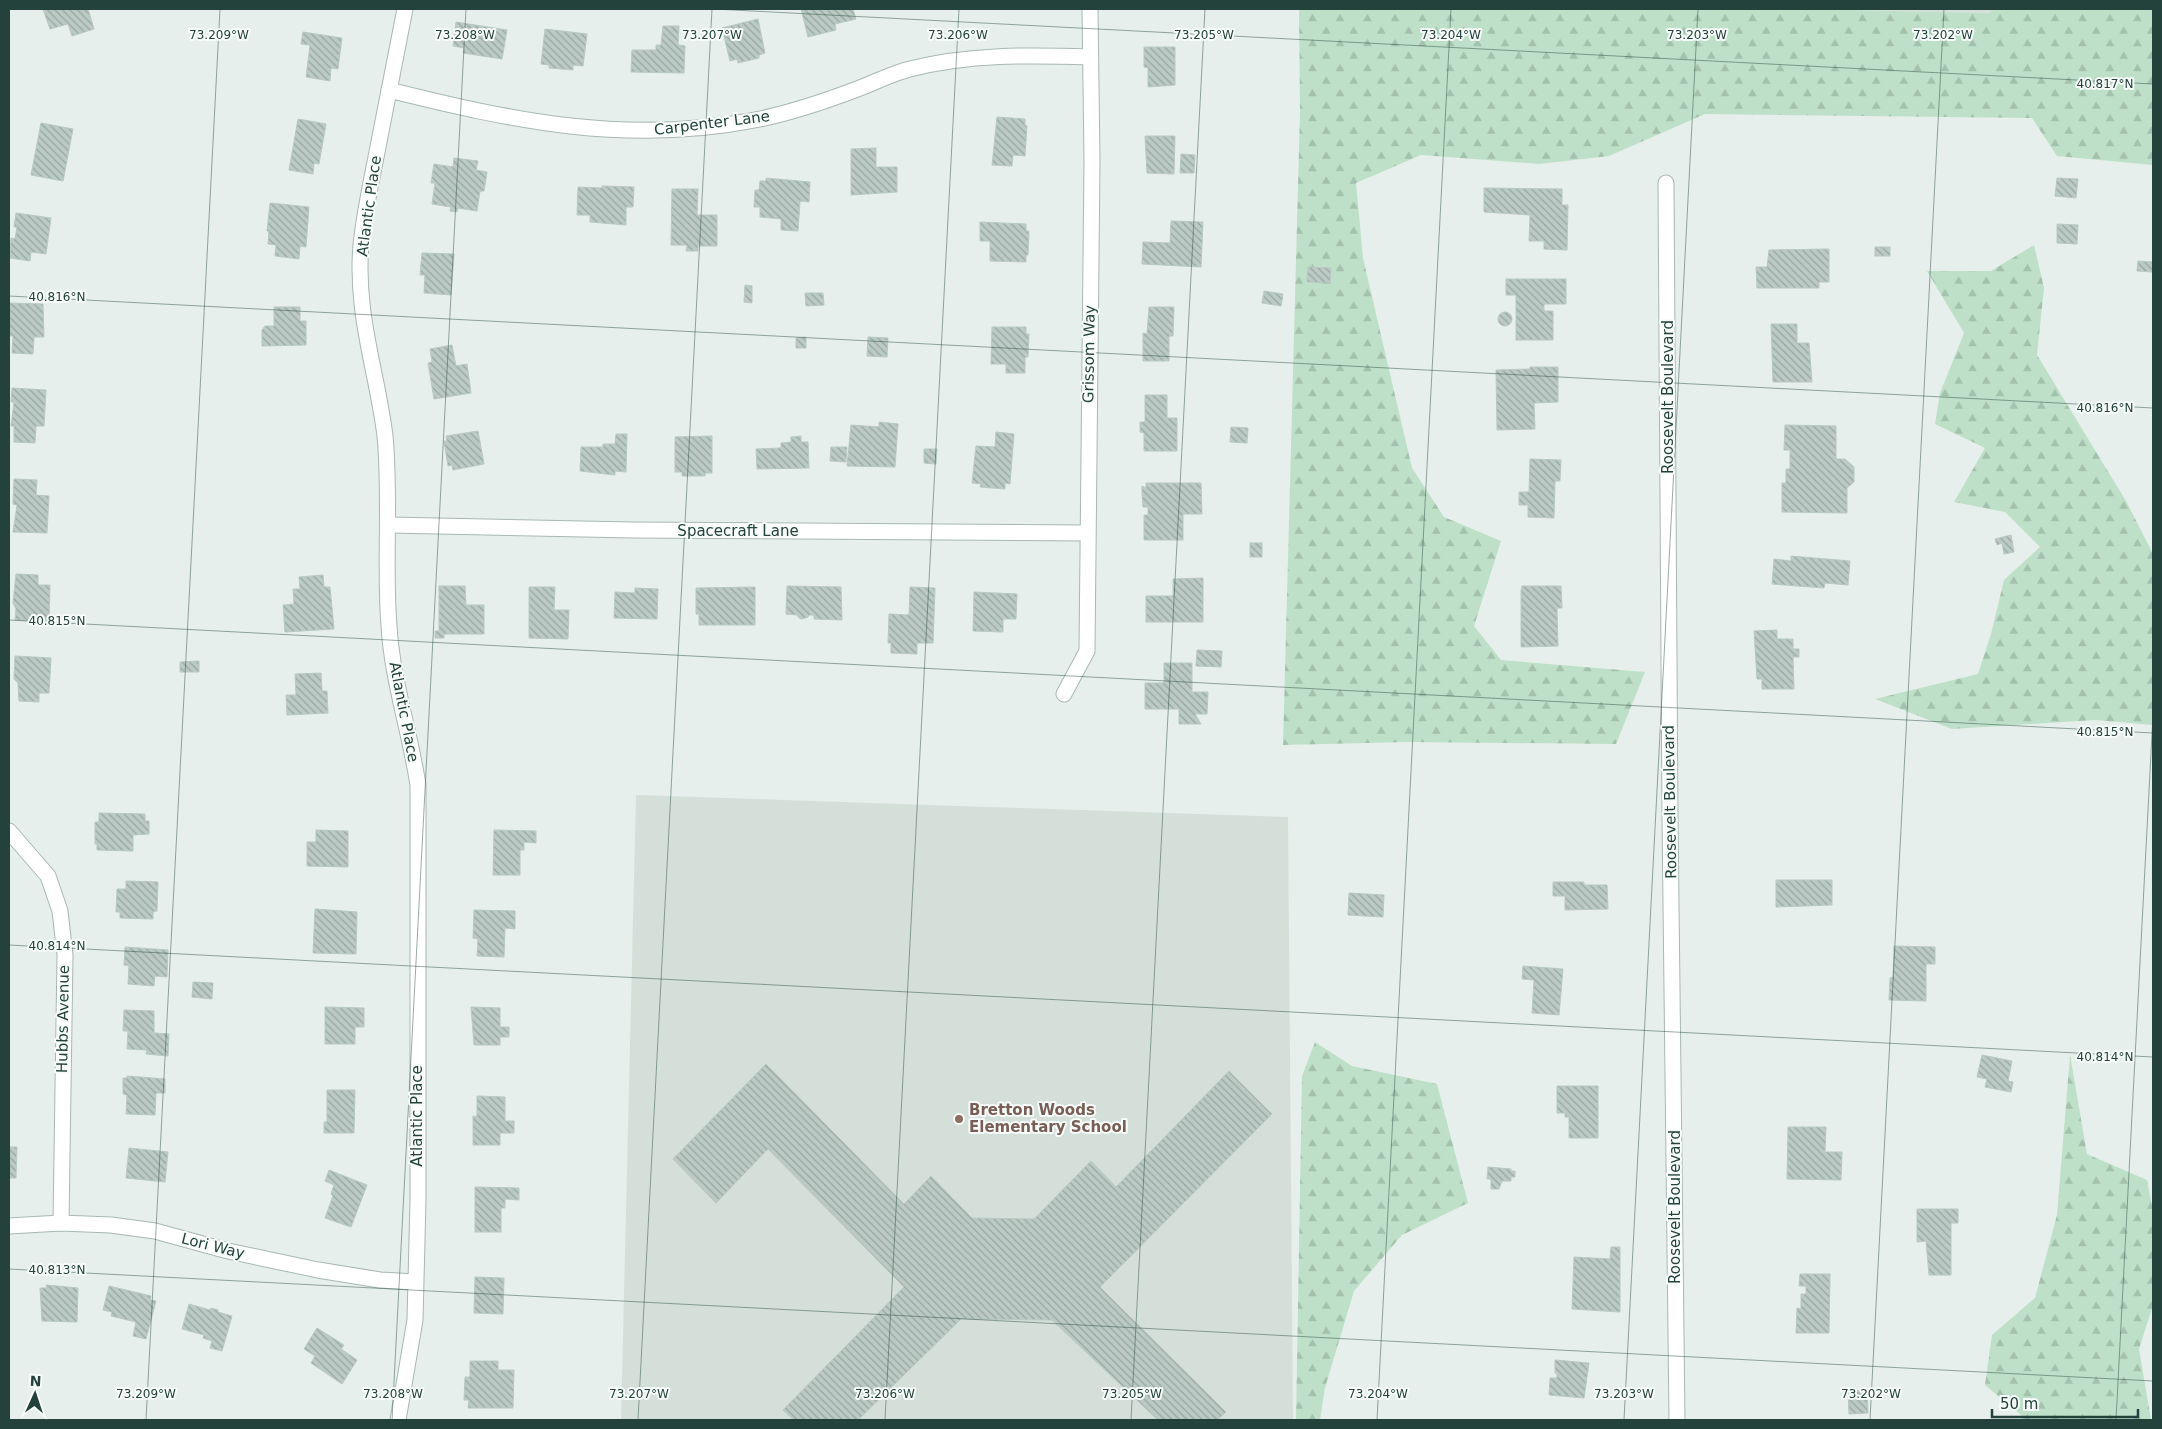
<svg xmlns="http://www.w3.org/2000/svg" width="2162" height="1429" viewBox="0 0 2162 1429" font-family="'DejaVu Sans',sans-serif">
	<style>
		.built { fill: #d4dfda }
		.forest { fill: url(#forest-firs) }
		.building { fill: url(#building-back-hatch); stroke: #b8c9c2 }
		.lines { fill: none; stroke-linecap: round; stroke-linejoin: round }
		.minor-casing { stroke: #a8b8b3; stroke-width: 17 }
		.minor { stroke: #fff; stroke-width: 15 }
		.ticks { fill: none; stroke: #23423b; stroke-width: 1; stroke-opacity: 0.45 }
		.education-dot { fill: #8d6e63; stroke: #f7fbf9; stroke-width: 2 }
		.labels { text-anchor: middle; stroke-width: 4; stroke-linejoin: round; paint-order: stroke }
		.street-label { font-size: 15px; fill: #23423b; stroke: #f7fbf9 }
		.education-label { font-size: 15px; font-weight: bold; fill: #785e54; stroke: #f7fbf9; text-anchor: start }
		.ticks-label { font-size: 12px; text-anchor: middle; fill: #23423b; stroke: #f7fbf9; stroke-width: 4; stroke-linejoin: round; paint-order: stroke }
	</style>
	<defs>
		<pattern id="forest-firs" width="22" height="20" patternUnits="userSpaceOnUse" patternTransform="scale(1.25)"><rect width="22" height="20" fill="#bee0c8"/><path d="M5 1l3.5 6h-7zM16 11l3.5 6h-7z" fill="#a3c1ad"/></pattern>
		<pattern id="building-back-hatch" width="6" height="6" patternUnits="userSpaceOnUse" patternTransform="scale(1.25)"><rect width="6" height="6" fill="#bbcac4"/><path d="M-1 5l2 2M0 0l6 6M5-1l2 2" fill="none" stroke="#98a6a0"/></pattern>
	</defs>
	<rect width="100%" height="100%" fill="#e6efeb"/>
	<g class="built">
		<path d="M1805,9H1992L1990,13Z"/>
		<path d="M636,795L1288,817L1293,1420H621Z"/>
	</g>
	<g class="forest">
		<path d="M1299,9H1805L1990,13L1992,9H2153V165L2057,156L2032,118L1705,114L1609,156L1539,164L1421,155L1356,183L1363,258L1412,468L1444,517L1501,541L1474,626L1501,660L1645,672L1616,744L1408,742L1283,745L1300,112Z"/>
		<path d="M2034,245L2044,288L2037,355L2126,501L2153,554V725L2095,720L1952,729L1875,699L1978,674L1991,634L2004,580L2040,547L2005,512L1954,502L1985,448L1935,424L1940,393L1964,333L1927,271H1991Z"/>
		<path d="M1315,1042L1352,1066L1437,1084L1468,1203L1402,1235L1354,1291L1325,1388L1320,1420H1296L1302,1076Z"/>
		<path d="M2070,1055L2087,1154L2147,1180L2153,1211V1305L2139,1349L2151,1420H2023L2020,1414L1985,1385L1992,1335L2035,1298L2057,1215Z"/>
	</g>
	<g class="building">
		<path d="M43,9H88L94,29L72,36L68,24L50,29Z"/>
		<path d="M801,9H853L856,19L835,24L836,30L808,37Z"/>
		<path d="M758,19L765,53L759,55V58L738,63L737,59L730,61L722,28Z"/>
		<path d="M456,22L507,30L502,59L463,53L464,48L453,46Z"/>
		<path d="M663,26H679L678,45L685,46L684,73L631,72L632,50H656V45H661Z"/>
		<path d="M545,29L587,34L583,66L573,65V70L549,68V65L541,64Z"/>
		<path d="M303,32L342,38L338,69L331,68L330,81L306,77L310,45L301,44Z"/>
		<path d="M1144,47H1175V85L1148,87V68L1144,67Z"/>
		<path d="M997,117L1025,119V125L1027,126L1025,156L1013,155L1012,166L992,165Z"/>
		<path d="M298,119L326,124L319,164L314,163L313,174L289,170Z"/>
		<path d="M41,123L73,129L63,181L31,175Z"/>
		<path d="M1145,136H1175L1174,174L1147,173Z"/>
		<path d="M876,148V167H897V192L851,195V149Z"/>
		<path d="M1181,154L1195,155L1194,173H1180Z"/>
		<path d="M454,158L478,161L476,170L487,172L484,191H480L477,211L458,208L457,212L450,211L451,207L432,204L435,183H431L434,164L453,167Z"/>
		<path d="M766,178L810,182L809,202L800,201L798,231L781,230V219L760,217V207H754L755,190H759L760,181H766Z"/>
		<path d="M2057,178L2078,179L2076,198L2055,196Z"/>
		<path d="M602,186L634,187L633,207H626V225L590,222V215H577L578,187L602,188Z"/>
		<path d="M1484,188L1562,189V205H1568L1567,250L1544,249V241H1529L1530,215L1484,212Z"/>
		<path d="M672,189H698L697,215H717V246H698V251H686L687,245H671Z"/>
		<path d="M270,203L309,207L306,247L300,246L299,259L275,256L276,245L268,244L269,231H267Z"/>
		<path d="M16,213L51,218L46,254L31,252L30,261L10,258L11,238L15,239L17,227H14Z"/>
		<path d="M1171,221L1203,222L1201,267L1142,264L1143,242L1170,243Z"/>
		<path d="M980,222L1026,224V231H1029L1028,255H1026V262L990,261V241H980Z"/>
		<path d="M2057,224L2078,225L2077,244L2057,243Z"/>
		<rect x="1875" y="247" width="15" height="9"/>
		<path d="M1829,249V282H1819V288H1757L1756,267H1767L1769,250Z"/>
		<path d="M422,253L454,254L451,295L424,293L425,275H420Z"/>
		<path d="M2138,261L2153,262V272L2137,271Z"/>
		<path d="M1308,267L1331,268L1330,283L1307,282Z"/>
		<path d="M1506,279H1566V304H1544V311H1553V340H1516V295H1506Z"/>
		<path d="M745,285L752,286V303L744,302Z"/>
		<path d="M1264,291L1283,294L1281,306L1262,303Z"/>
		<path d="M805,293H823L824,305L806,306Z"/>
		<path d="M9,303L43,304L44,337H34L33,354L12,353L13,336H10L9,329Z"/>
		<path d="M274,307H300V321H306V345L262,346V330L265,326H274Z"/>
		<path d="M1149,307H1174L1173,336H1169V361H1143V333L1147,334Z"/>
		<circle cx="1505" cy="319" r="7"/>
		<path d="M1771,324H1797V343H1809L1812,382H1773Z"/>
		<path d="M992,327H1026V334H1029L1028,357H1025V373H1006V364H991Z"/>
		<path d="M806,337V348H796V338Z"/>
		<path d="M868,337L888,338L887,357L867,356Z"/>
		<path d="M452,345L456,366L467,364L471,393L434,399L428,363L432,362L430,349Z"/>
		<path d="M1530,367H1558V402L1534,403L1535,429L1497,430L1496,370L1530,369Z"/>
		<path d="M12,388L46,390L44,426H36L35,443L14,442V426H11L14,402H11Z"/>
		<path d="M1145,395H1167V418H1177V451H1144V433L1140,432V422H1145Z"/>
		<path d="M879,422L898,424L895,467L847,466L851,425L879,427Z"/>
		<path d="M1785,425L1836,426V459H1845L1854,467V482L1847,488V513L1782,512V483H1786V469H1790V450H1784Z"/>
		<path d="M1231,427L1248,428L1247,443L1230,442Z"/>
		<path d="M478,431L484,464L453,470L452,465L448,466L444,441H447L446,436Z"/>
		<path d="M996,432L1014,434L1010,484L1005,483V489L980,487L981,484L972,483L976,446L995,447Z"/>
		<path d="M616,434H627L626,472L615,471V475L580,471L581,447H603V444H615Z"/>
		<path d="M712,436V473H705V476H682V472H675V437Z"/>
		<path d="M801,436V442H808L809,468L757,469L756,449L781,448V443L791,442V437Z"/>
		<path d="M831,447H847L846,462L830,461Z"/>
		<path d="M924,449H937L936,464L924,463Z"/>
		<path d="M1530,459L1561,460L1560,481H1555L1554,518L1528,517V505H1519V492H1529Z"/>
		<path d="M14,479L37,480L36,495L49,496L47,533L13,532L17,505L13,504Z"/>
		<path d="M1146,483H1201L1202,514H1183V540H1144V515H1148V507H1143L1142,493V486L1146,488Z"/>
		<path d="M2011,535L2014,552L2004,554L2002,543L1997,545L1995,539Z"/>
		<rect x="1250" y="543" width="12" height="14"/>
		<path d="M1791,556L1850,561L1848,585L1825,583L1824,588L1772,584L1774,559L1791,561Z"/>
		<path d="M16,574L38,575V585H50L49,621L15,620L16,609L13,603Z"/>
		<path d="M323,575L324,587H330L334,629L285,632L283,605L294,604L293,589H300L299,577Z"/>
		<path d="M1203,578V622H1146V596H1173V579Z"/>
		<path d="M439,586H465L466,605H484V634H444V638H435V631H439Z"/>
		<path d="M787,586L841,587L842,620L814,619V615H809L808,617L802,619L799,618L797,615L786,614Z"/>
		<path d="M1522,586H1561L1562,608H1557L1558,646L1521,647V591Z"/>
		<path d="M529,587H555L554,610H569L568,639L529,638Z"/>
		<path d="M755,587V625H699V614H696V588Z"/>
		<path d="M910,587L935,588L933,643H917V654L891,653V643H888L889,614L909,615Z"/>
		<path d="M635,588L658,589L657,619L614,618L615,592L635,593Z"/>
		<path d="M974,592L1017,594L1016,619H1003V632L973,631Z"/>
		<path d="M1777,630V639H1793V649H1799V657H1793L1794,689H1762V679H1757L1754,631Z"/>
		<path d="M1197,650L1222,651L1221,667L1196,666Z"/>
		<path d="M15,656L51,658L49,693H39V702L19,701L18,683L14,679Z"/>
		<path d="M199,661V672H180V662Z"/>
		<path d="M1164,663H1192V692H1208L1207,714H1195L1201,724H1179V709H1145V683H1164Z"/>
		<path d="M321,673L322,691H327L328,713L287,715L286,695H296L295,674Z"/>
		<path d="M99,813L145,814V821H149V834L133,835V851L97,850V844H95V822H99Z"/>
		<path d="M316,830L348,831V867L307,866V842H316Z"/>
		<path d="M494,830L536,831V843L524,842V850H520V875H493Z"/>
		<path d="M1776,880H1832V905L1776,907Z"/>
		<path d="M126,881L158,882L157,911L153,912V919L120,918V912H116L117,889H126Z"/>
		<path d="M1553,882H1584V885H1607L1608,909L1565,910V896H1553Z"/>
		<path d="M1349,893L1384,895L1383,917L1348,915Z"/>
		<path d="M315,909L357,912L356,954L313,953Z"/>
		<path d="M474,910L515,911V929L505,928L504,957L477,956L478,939L473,938Z"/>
		<path d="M1894,946L1935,947V964H1926V1001L1889,1000L1890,978L1893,977Z"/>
		<path d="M125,947L168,950L167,977L155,976L154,986L128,984L129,966L124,965Z"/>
		<path d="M1523,966L1563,969L1559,1015L1532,1013L1534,980L1522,979Z"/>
		<path d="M193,982L213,983L212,999L192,997Z"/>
		<path d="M325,1007L364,1008V1027H355V1044H325Z"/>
		<path d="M471,1007L500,1008V1027H509V1037H500V1045H474Z"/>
		<path d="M124,1010L154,1011V1033L169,1034L168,1056L146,1054L147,1050L127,1049L128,1031H123Z"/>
		<path d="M1982,1055L2012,1061L2008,1081L2013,1082L2011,1092L1985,1087L1987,1079L1977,1077Z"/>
		<path d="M766,1064L904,1204L931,1176L972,1218L1034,1219L1091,1161L1116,1187L1229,1071L1272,1114L1100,1287L1226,1412L1217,1420H1158L1052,1320L961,1319L858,1420H794L783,1410L904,1287L768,1149L716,1203L673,1159Z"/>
		<path d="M127,1076L165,1079V1093H156L155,1115L126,1114L127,1095L123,1094V1078H127Z"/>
		<path d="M1557,1086H1598V1138H1569V1117H1565V1113H1557Z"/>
		<path d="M327,1090H355L354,1133H324V1122H327Z"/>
		<path d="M477,1096L505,1097V1121H514V1133H500V1145H473V1116L477,1117Z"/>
		<path d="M1788,1127H1826L1825,1152H1842L1841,1180L1787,1179Z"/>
		<path d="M9,1147H17L16,1178H9Z"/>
		<path d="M129,1148L168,1152L165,1182L126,1178Z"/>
		<path d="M1488,1167L1511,1169V1171H1515V1177H1511V1181H1502L1499,1189H1491V1179H1487Z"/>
		<path d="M329,1170L367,1185L351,1227L325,1218L333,1196L331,1194L334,1185L325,1181Z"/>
		<path d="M475,1187L519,1188V1200L505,1199V1208H501V1232H475Z"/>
		<path d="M1917,1209H1958V1223H1951V1275H1929L1926,1241L1917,1242Z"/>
		<path d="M1611,1247H1620V1312L1572,1309L1574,1257L1610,1259Z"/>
		<path d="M1800,1274H1830L1829,1333H1796L1797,1308L1801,1309V1294H1806V1286H1799Z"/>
		<path d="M475,1277L504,1278L503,1314L474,1313Z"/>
		<path d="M46,1285L78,1288L77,1322L42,1321L40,1288H47Z"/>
		<path d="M109,1286L151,1296L150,1300L156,1301L146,1339L133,1336L136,1322L111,1316L112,1312L103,1310Z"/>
		<path d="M189,1304L210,1310L211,1308L218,1310V1312L232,1316L222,1351L210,1348L212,1341L203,1338L204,1335L182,1329Z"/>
		<path d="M317,1328L344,1345L341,1349L357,1360L342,1384L311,1363L315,1356L304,1349Z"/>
		<path d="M1555,1360L1589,1363L1584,1398L1549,1395L1550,1378H1557V1374L1555,1373Z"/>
		<path d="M470,1361H498V1370H514L513,1408H468L469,1400H464L465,1377H470Z"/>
		<path d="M1867,1390L1868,1413L1849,1414L1848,1391Z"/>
	</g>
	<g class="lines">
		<g class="minor-casing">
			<g id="minor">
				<path d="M389,90C513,121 627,145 755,120C791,113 826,101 860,88C876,82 893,73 910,69C969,54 1029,55 1090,57"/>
				<path d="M1666,183L1670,817L1677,1420"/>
				<path d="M389,525L633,530L1087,533"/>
				<path d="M1064,694L1087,651L1092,161L1090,9"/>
				<path d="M9,831L48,876L60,911L65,955L61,1223"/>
				<path d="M9,1226L61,1223L111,1225L155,1231L228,1251L318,1270L380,1280L415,1282"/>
				<path d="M398,1420L415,1320L418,1200V785C410,732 392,679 389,626C384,563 391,500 385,436C377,371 355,314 361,245C364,214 371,183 377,152C386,104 396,57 405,9"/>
			</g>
		</g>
		<use href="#minor" class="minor"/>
	</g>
	<path class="ticks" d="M714,9L2153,84M9,296L2153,408M9,620L2153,733M9,945L2153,1057M9,1269L2153,1381M146,1420L220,9M392,1420L466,9M638,1420L712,9M885,1420L959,9M1131,1420L1205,9M1377,1420L1451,9M1624,1420L1698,9M1870,1420L1944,9M2116,1420L2153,715"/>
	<circle class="education-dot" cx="959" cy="1119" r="5"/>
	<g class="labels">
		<g class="street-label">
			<text transform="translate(712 123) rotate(-7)" y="5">Carpenter Lane</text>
			<text transform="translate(369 206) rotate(-82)" y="5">Atlantic Place</text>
			<text transform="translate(1089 354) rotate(-89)" y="5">Grissom Way</text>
			<text transform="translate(1668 397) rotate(-90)" y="5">Roosevelt Boulevard</text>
			<text x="738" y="536">Spacecraft Lane</text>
			<text transform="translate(404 712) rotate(79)" y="5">Atlantic Place</text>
			<text transform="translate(1670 802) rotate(-91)" y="5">Roosevelt Boulevard</text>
			<text transform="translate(63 1019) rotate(-89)" y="5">Hubbs Avenue</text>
			<text transform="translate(417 1116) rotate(-90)" y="5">Atlantic Place</text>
			<text transform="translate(1675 1207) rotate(-90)" y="5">Roosevelt Boulevard</text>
			<text transform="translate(213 1246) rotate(14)" y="5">Lori Way</text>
		</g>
		<g class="education-label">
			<text x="969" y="1115">Bretton Woods<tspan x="969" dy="17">Elementary School</tspan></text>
		</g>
	</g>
	<g class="ticks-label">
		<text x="219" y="39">73.209°W</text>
		<text x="465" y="39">73.208°W</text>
		<text x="712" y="39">73.207°W</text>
		<text x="958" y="39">73.206°W</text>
		<text x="1204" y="39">73.205°W</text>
		<text x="1451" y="39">73.204°W</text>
		<text x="1697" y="39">73.203°W</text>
		<text x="1943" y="39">73.202°W</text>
		<text x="2105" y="88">40.817°N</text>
		<text x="57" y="301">40.816°N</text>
		<text x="2105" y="412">40.816°N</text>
		<text x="57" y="625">40.815°N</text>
		<text x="2105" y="736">40.815°N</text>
		<text x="57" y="950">40.814°N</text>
		<text x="2105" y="1061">40.814°N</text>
		<text x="57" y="1274">40.813°N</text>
		<text x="146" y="1398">73.209°W</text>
		<text x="393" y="1398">73.208°W</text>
		<text x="639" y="1398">73.207°W</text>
		<text x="885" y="1398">73.206°W</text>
		<text x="1132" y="1398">73.205°W</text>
		<text x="1378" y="1398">73.204°W</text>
		<text x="1624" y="1398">73.203°W</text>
		<text x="1871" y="1398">73.202°W</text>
	</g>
	<rect width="2162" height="1429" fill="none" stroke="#23423b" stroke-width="20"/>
	<g transform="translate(35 1394) rotate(3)" stroke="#f7fbf9" stroke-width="4" paint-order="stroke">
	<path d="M0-4L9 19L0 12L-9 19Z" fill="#23423b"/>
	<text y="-8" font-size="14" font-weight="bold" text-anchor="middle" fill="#23423b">N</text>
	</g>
	<path d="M1992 1409v8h146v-8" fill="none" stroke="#23423b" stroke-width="2.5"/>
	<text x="2000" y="1409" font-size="15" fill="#23423b" stroke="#f7fbf9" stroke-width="4" paint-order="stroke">50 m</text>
</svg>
